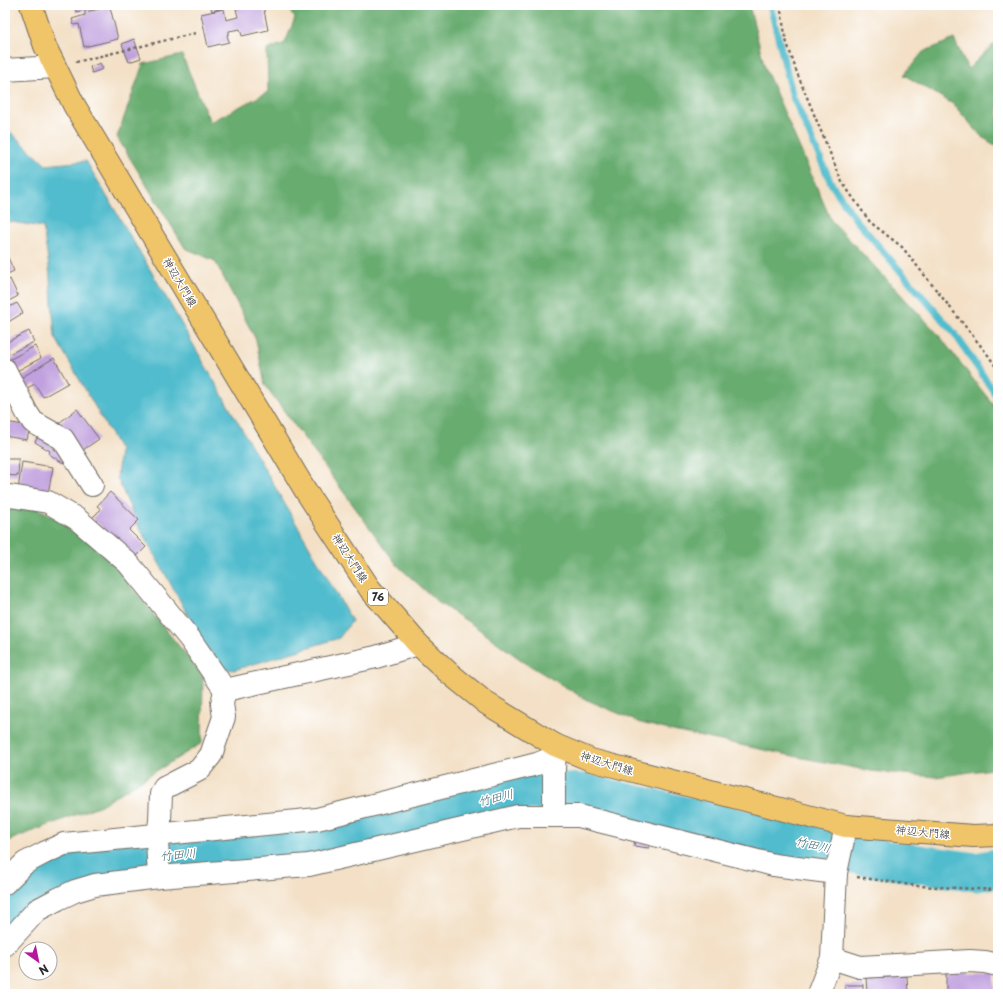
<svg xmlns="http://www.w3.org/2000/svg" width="1003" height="999" viewBox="0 0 1003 999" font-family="'Playpen Sans','Klee One',sans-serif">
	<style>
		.forest { fill: #68ac70; stroke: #4a6c4e }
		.water { fill: #51bccd; stroke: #3e747c }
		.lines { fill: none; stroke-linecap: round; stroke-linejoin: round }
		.stream { stroke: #51bccd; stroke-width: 7 }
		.river { stroke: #51bccd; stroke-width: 39 }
		.building { fill: #c0a0de }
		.minor-casing { stroke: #716a61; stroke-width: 24 }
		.primary-casing { stroke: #716a61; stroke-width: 24 }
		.path { stroke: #716a61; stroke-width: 2.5; stroke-dasharray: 3 3; stroke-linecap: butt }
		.minor { stroke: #fff; stroke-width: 22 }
		.primary { stroke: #f0c469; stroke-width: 22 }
		.labels { text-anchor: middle; stroke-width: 3; stroke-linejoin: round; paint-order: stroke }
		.shield { fill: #fff; stroke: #6b6b6b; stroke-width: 1 }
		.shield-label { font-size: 10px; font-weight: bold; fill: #2b2b2b }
		.street-label { font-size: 11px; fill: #2b2b2b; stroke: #fff }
		.water-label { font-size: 12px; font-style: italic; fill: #385e64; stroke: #fff }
	</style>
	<rect width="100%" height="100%" fill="#fff"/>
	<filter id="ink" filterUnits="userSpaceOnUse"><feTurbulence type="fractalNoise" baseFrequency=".025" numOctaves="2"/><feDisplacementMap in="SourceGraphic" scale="8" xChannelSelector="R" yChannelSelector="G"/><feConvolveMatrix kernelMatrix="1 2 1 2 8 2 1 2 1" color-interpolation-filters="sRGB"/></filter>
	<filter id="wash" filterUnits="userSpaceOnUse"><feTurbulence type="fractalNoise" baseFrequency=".012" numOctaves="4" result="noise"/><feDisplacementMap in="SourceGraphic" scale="16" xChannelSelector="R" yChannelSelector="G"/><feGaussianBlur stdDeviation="0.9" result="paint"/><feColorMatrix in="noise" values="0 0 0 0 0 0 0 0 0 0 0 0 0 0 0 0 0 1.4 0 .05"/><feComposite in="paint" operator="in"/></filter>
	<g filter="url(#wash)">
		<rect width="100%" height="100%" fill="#f3e0c6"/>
		<g class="forest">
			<path d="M285,5H749L765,68L831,220L937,333L998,411V768L936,777L871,771L793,756L673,731L641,723L585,699L524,662L473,625L439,603L397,565L265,385L256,340L215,261L185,248L117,137L143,64L182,55L210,122L268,92L267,50L285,43L295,18Z"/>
			<path d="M954,39L968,69L998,40V147L982,137L953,104L904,75L923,52Z"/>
			<path d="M5,506H34L77,530L112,563L203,676L202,743L101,805L5,842Z"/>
		</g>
		<path class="water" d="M9,131L46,165L86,161L155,278L352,621L339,638L234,670L226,669L205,646L137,523L117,478L120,450L55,337L49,267L43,227L5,221V133Z"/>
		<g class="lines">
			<path class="stream" d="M770,5L793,97L832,185L856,220L955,334L998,398"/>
			<path class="river" d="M5,911L24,892L53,873L92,864L344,836L530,790L584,793L868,857L976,872L998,868"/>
		</g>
		<g id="blocks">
			<g class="building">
				<path d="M75,5H104V6L76,12Z"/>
				<path d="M210,5H226V7L212,11Z"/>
				<path d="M253,5H263L268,30L242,36L240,29L229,31V34L227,35L229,42L208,47L201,14L224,9L226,20L238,17L236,9Z"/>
				<path d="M110,7L118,39L84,47L79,24L74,25L72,19L85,15V12Z"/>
				<path d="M134,39L141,58L129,62L122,44Z"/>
				<path d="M100,63L103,69L92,73L90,67Z"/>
				<path d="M5,251L14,271L5,275Z"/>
				<path d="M10,279L18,296L5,303V281Z"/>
				<path d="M17,303L23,313L5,324V309Z"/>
				<path d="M29,331L34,342L9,354L5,343Z"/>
				<path d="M35,346L41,358L15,372L9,360Z"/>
				<path d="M54,358L68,383L43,397L35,384L25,389L19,379Z"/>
				<path d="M77,409L99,439L80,452L59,423Z"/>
				<path d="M5,422L30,426L27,440L5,436Z"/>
				<path d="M40,433L56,443L52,448L67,457L63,463L49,454L50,451L35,442Z"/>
				<path d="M6,459H19L18,476L5,475Z"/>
				<path d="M22,462L53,467L48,494L18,490Z"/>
				<path d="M110,492L139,520L129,530L146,547L134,559L92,518L101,509L97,506Z"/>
				<path d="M635,838L650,840L649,848L634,846Z"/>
				<path d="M946,972L995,973V994H946Z"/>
				<path d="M907,976L908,994H867L866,978Z"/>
				<rect x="845" y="985" width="18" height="9"/>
			</g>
		</g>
	</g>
	<g filter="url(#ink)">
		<use href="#blocks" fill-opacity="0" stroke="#716a61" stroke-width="1"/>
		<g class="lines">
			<g class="minor-casing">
				<g id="minor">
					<path d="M5,70L55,67"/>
					<path d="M5,370L27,413L33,422L63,439L92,485"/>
					<path d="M5,497L10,496L48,502L77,519L128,563L190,639L225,690L376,657L418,644"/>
					<path d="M554,816V770L555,745"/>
					<path d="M159,877L157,841L160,821L161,794L164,788L199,770L211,755L224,717L222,704L225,690"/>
					<path d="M5,883L25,863L44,853L64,844L317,819L537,764L554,757"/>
					<path d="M5,945L37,910L58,899L75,891L95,885L159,877L309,865L518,816H579L774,865L836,873"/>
					<path d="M832,958L860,967L970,961L985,962L998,965"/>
					<path d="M818,994L832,958L836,873L846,826"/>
				</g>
			</g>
			<g class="primary-casing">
				<path id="primary" d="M31,5L45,46L74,105L307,493L370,589L418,644L449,673L486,703L555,745L591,760L846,826L973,836L998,835"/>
			</g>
			<g class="path">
				<path d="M780,5L786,40L797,73L842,182L870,222L902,247L988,355L998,370"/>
				<path d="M76,62L196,33"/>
				<path d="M857,877L918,886L998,890"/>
			</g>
			<use href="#minor" class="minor"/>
			<use href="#primary" class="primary"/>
		</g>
	</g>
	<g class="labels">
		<rect class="shield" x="368" y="589" width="20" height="16" rx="3"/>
		<g class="shield-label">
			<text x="378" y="601">76</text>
		</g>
		<g class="street-label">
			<text transform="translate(180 282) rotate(59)" y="4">神辺大門線</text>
			<text transform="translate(350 558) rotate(57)" y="4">神辺大門線</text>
			<text transform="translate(607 763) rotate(17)" y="4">神辺大門線</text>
			<text transform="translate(923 832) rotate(5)" y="4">神辺大門線</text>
		</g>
		<g class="water-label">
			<text transform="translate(496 798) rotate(-14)" y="4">竹田川</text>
			<text transform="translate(813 845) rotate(13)" y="4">竹田川</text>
			<text transform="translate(178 855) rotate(-6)" y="4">竹田川</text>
		</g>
	</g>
	<rect width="1003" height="999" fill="none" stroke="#fff" stroke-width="20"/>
	<g transform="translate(38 961) rotate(147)"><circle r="19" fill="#ffffff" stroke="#aaaaaa"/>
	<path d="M0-3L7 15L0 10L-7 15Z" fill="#b5179e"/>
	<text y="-6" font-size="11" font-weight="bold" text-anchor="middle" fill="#2b2b2b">N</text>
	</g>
</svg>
